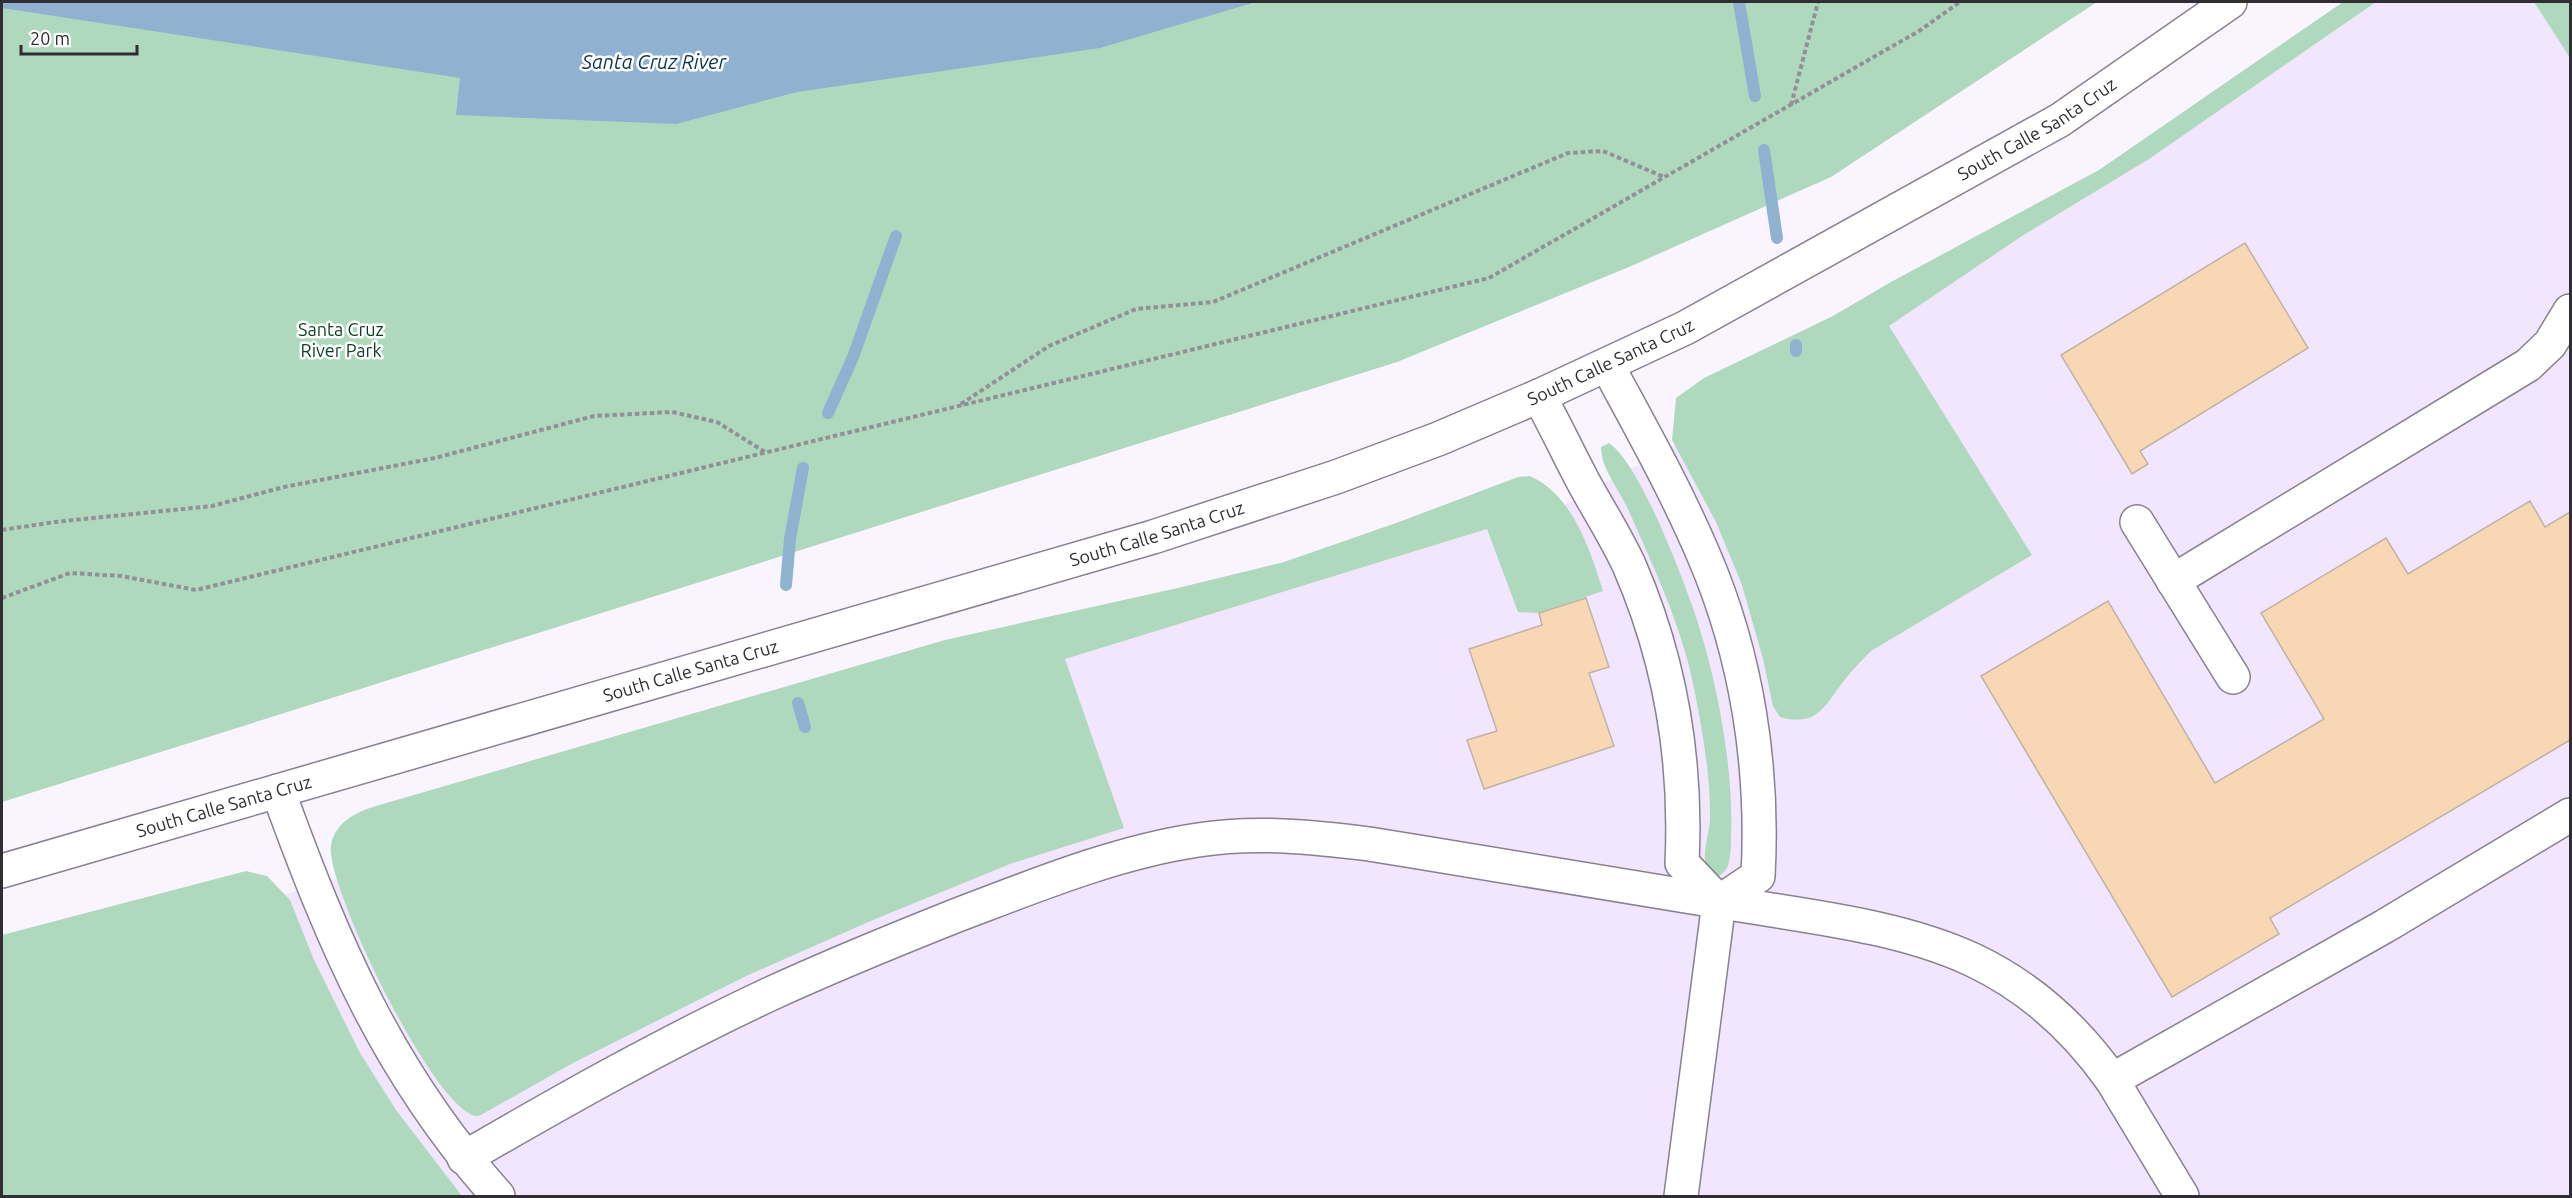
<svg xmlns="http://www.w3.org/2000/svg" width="2572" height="1198" viewBox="0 0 2572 1198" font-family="Ubuntu,sans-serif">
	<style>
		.built { fill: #f1e6fd }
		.green { fill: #afd9bd }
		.water { fill: #8fb2d1 }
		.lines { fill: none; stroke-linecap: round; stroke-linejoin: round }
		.stream { stroke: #8fb2d1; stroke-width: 12 }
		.building { fill: #f7d7b4; stroke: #bfb3a6; stroke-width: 1.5 }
		.minor-casing { stroke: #88818f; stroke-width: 36 }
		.path { stroke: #938f97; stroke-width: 4; stroke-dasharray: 4.5 3; stroke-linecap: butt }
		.minor { stroke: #fff; stroke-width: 33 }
		.labels { text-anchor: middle; stroke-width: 5; stroke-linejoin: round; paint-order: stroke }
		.street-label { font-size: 18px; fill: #302d33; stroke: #fff }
		.park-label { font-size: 18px; fill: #0a3e24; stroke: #fff }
		.water-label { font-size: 20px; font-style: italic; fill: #083453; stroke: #fff }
	</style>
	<rect width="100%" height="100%" fill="#f9f4fe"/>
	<path class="built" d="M2376,2H2570V1196H410L239,908L1488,529L1550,513L1863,342L2022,236L2149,159Z"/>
	<g class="green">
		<path d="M2,2H2097L1831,177L1629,267L1397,362L2,802Z"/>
		<path d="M2343,2H2376L2149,159L2022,236L1889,326L2032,555L1871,651C1861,661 1851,671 1843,682C1824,707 1817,727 1780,717L1773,706L1763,659L1742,585L1716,522L1672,440L1676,398L1704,378L1833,316L1891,282L2099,170Z"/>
		<path d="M2534,2H2570V58Z"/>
		<path d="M1609,443C1639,463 1680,571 1693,608C1716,675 1734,766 1731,836C1731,847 1731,858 1727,868C1725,872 1721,874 1717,877C1711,873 1706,867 1705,859C1704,844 1711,829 1710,814C1710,772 1702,729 1694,688C1682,626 1653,566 1628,509C1619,489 1601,469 1601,447Z"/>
		<path d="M1530,476C1573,495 1590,550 1603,591L1539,613L1518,612L1487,529L1065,659L1124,828L1010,864L873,920L746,976L573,1063L479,1116C439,1121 325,885 331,846C334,823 356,812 376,806L945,640L1182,587L1284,562L1399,522L1518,477Z"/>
		<path d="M246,871L267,876L290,900L314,960L360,1053L396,1110L462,1196H2V935Z"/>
	</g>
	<path class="water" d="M2,2H1256L1100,48L797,92L676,124L456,115L460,78L2,8Z"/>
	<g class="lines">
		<g class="stream">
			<path d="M1739,2L1755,96"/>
			<path d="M1764,150L1777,238"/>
			<path d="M1796,345V351"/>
			<path d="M828,413L853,357L896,236"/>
			<path d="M786,585L790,539L803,468"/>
			<path d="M798,703L805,727"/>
		</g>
	</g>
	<g class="building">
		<path d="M2245,243L2308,348L2140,451L2148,464L2132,474L2061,355Z"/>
		<path d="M2530,501L2545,527L2570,512V740L2270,918L2279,934L2172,997L1981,676L2108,601L2215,783L2324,719L2261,613L2386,538L2408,574Z"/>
		<path d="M1586,598L1609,667L1589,673L1614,746L1484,789L1467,740L1497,731L1469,649L1542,625L1539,613Z"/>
	</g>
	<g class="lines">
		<g class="minor-casing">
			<g id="minor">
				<path d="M1607,365C1641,428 1676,490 1704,556C1747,656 1764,767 1758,876L1719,902L1681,1196"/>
				<path d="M1539,396C1555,425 1569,455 1585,485C1600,512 1616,537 1629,565C1670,659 1687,761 1682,863L1719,902"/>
				<path d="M2137,522L2233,677"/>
				<path d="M2173,581L2528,365L2550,344L2570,311"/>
				<path d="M278,791C334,945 388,1073 498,1196"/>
				<path id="s1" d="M2,871L1153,537L1336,477L1438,439L1539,396L1685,328L2060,120L2230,2"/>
				<path d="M464,1158C564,1100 665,1043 770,994C833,965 897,939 960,914C1037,885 1117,852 1198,840C1255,831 1313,837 1369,844C1487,863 1605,883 1722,902C1804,916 1898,925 1973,960C2030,987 2076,1029 2112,1080"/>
				<path d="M2182,1196L2112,1080L2385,926L2570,815"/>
			</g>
		</g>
		<g class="path">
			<path d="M1791,105L1818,2"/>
			<path d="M961,404L1049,346L1136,309L1213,302L1568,153L1603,151L1664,177"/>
			<path d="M2,530L55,522L212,506L284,487L435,458L594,416L672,412L717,422L765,452"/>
			<path d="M2,598L70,573L121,576L196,590L1489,278L1919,31L1960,2"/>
		</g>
		<use href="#minor" class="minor"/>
	</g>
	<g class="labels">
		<g class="street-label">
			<text dy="6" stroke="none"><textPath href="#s1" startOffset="2175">South Calle Santa Cruz</textPath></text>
			<text dy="6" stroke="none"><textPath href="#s1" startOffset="1689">South Calle Santa Cruz</textPath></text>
			<text dy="6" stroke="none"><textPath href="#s1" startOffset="1203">South Calle Santa Cruz</textPath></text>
			<text dy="6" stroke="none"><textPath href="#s1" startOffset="717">South Calle Santa Cruz</textPath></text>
			<text dy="6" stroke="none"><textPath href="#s1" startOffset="231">South Calle Santa Cruz</textPath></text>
		</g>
		<g class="park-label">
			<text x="341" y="336">Santa Cruz<tspan x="341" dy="21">River Park</tspan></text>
		</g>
		<g class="water-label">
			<text x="654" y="69">Santa Cruz River</text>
		</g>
	</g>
	<rect width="2572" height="1198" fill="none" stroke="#302d33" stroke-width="6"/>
	<path d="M21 45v9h116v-9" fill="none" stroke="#302d33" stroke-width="3"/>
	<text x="30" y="45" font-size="18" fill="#302d33" stroke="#ffffff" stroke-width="4.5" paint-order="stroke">20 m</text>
</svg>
